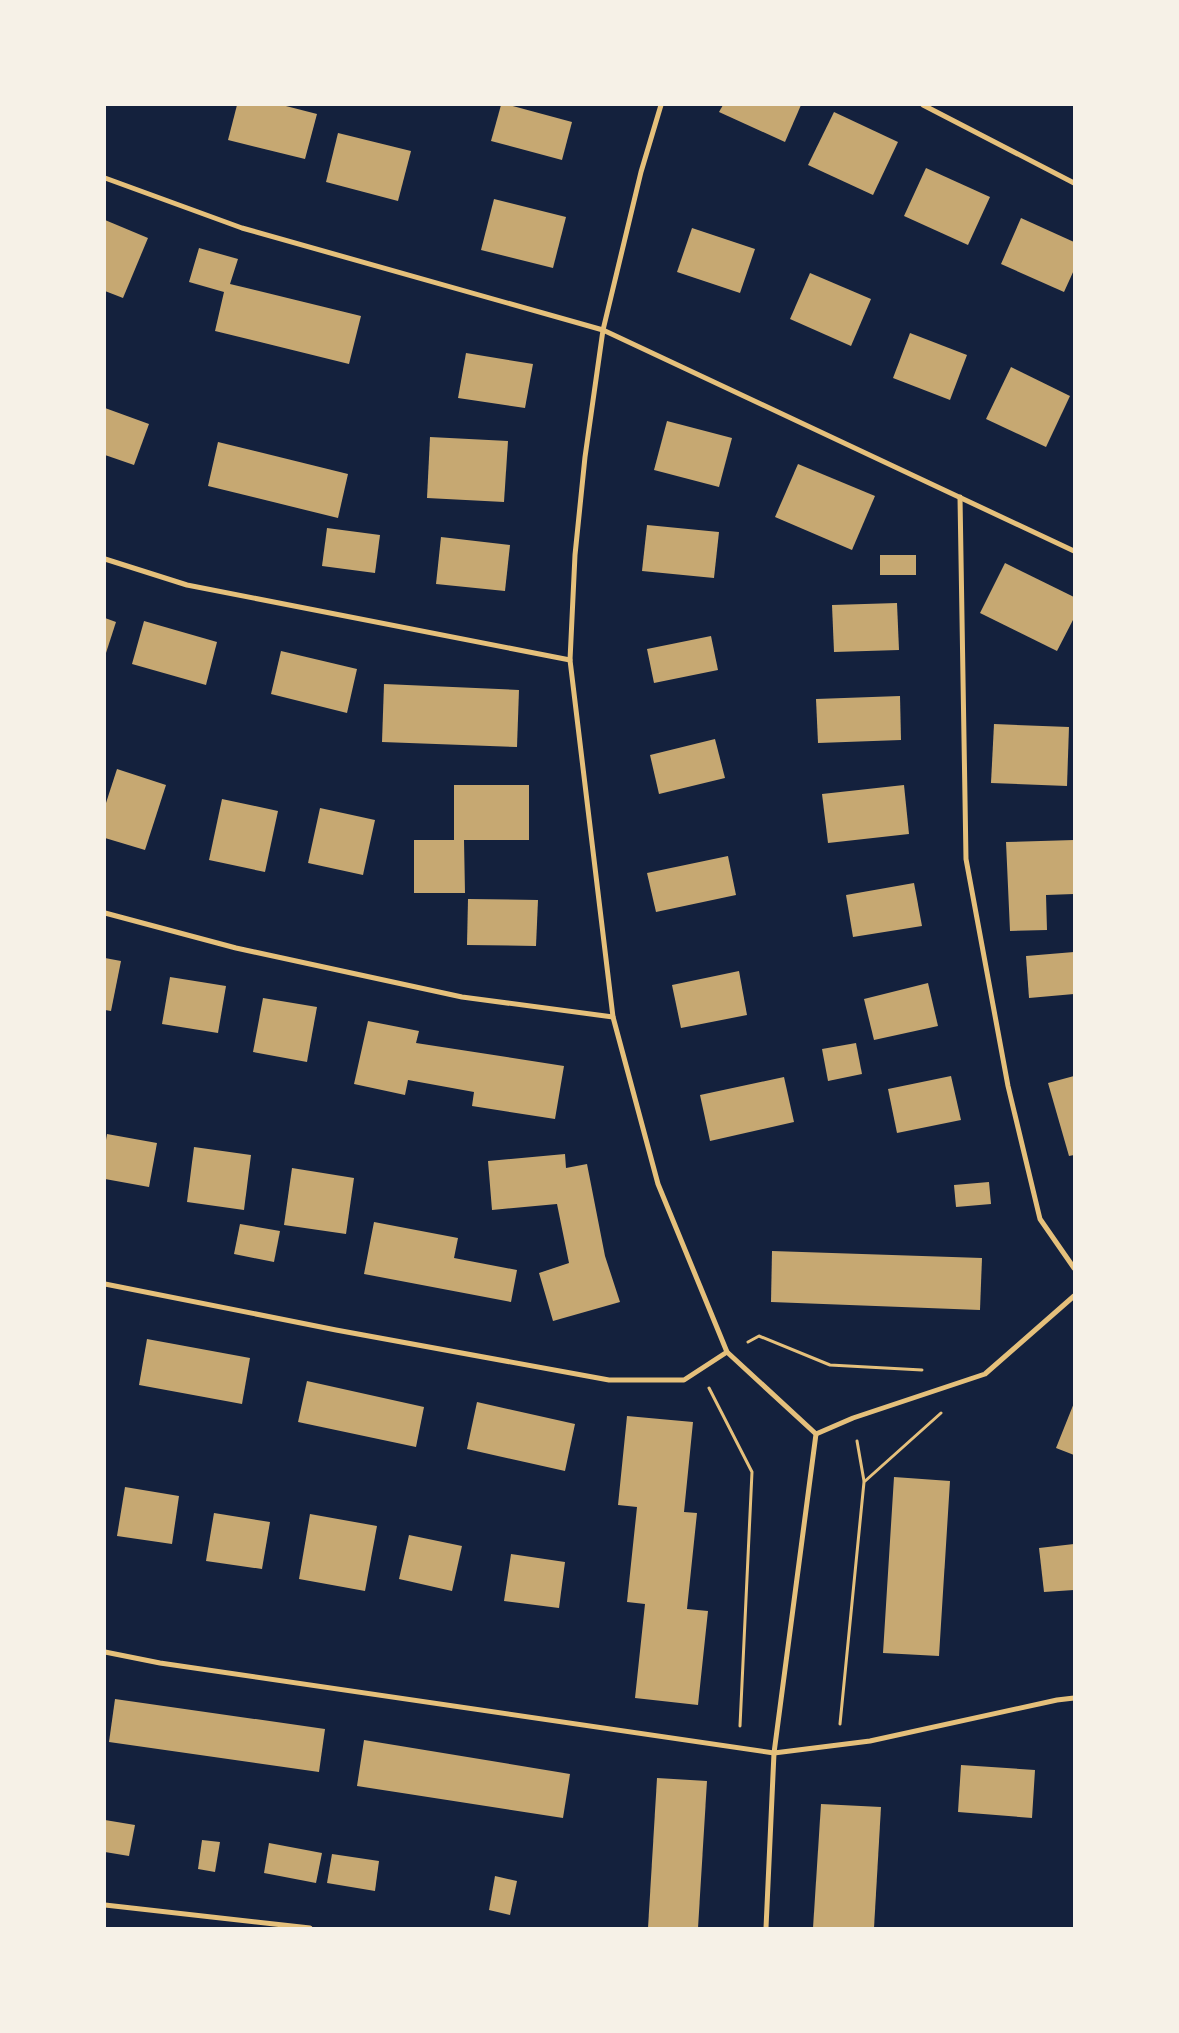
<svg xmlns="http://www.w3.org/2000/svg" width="1179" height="2033" viewBox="0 0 1179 2033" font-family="Arial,sans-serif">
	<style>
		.building { fill: #c6a872 }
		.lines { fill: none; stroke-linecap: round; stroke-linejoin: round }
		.path { stroke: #e5c07b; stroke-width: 3 }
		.minor { stroke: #e5c07b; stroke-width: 5 }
	</style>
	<rect width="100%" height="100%" fill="#14213d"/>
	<g class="building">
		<path d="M237,105H282L317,114L305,159L228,140Z"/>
		<path d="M501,105H509L572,122L562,160L491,141Z"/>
		<path d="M723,105H801L785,142L719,112Z"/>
		<path d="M834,112L898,142L873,195L808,165Z"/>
		<path d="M338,133L411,151L398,201L326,182Z"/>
		<path d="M926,168L990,197L968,245L904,216Z"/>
		<path d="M494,199L566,217L553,268L481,250Z"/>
		<path d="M1021,218L1074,242V270L1064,292L1001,264Z"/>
		<path d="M105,220L148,238L123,298L105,291Z"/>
		<path d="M692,228L755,249L740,293L677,272Z"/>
		<path d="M199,248L238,259L230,284L361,316L349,364L215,331L224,292L189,282Z"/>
		<path d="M810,273L871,299L851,346L790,319Z"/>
		<path d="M910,333L967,355L950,400L893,378Z"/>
		<path d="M466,353L533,364L525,408L458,398Z"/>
		<path d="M1011,367L1070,396L1046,447L986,419Z"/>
		<path d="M105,408L149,424L134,465L105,455Z"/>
		<path d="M667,421L732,438L719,487L654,470Z"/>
		<path d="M430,437L508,441L504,502L427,498Z"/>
		<path d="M218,442L348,474L338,518L208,486Z"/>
		<path d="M798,464L875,496L852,550L775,517Z"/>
		<path d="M647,525L719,532L714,578L642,571Z"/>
		<path d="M327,528L380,535L375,573L322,566Z"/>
		<path d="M441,537L510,545L505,591L436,584Z"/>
		<rect x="880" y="555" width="36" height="20"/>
		<path d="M1005,563L1074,597V618L1057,651L980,613Z"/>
		<path d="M897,603L899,650L834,652L832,605Z"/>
		<path d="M105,618L116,622L105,656Z"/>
		<path d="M144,621L217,642L206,685L132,664Z"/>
		<path d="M711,636L718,670L654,683L647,649Z"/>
		<path d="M281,651L357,669L347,713L271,694Z"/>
		<path d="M384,684L519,690L517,747L382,742Z"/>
		<path d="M900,696L901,740L818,743L816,699Z"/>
		<path d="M994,724L1069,727L1067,786L991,783Z"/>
		<path d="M715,739L725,778L659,794L650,755Z"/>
		<path d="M117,769L166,785L145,850L105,838V806Z"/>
		<path d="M454,785H529V840H464L465,893H414V840H454Z"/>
		<path d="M904,785L909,834L828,843L822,794Z"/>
		<path d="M222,799L278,811L265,872L209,860Z"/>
		<path d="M320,808L375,820L363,875L308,863Z"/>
		<path d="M1074,840V894L1046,895L1047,930L1010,931L1006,842Z"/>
		<path d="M728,856L736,895L656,912L647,873Z"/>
		<path d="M914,883L922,926L853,937L846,895Z"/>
		<path d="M468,899L538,900L536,946L467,945Z"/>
		<path d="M1074,952V994L1029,998L1026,956Z"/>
		<path d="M105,958L121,961L111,1011L105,1010Z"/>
		<path d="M739,971L747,1015L681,1028L672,985Z"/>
		<path d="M170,977L226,986L218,1033L162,1024Z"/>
		<path d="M928,983L938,1026L874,1040L864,999Z"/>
		<path d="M263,998L317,1007L307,1062L253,1052Z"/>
		<path d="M368,1021L419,1031L416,1043L564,1066L555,1119L472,1106L474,1092L408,1080L405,1095L354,1084Z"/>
		<path d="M856,1043L862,1074L828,1081L822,1049Z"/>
		<path d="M951,1076L961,1120L897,1133L888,1089Z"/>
		<path d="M1074,1076V1155L1069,1156L1048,1083Z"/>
		<path d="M784,1077L794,1122L710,1141L700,1095Z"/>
		<path d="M107,1134L157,1143L149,1187L105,1179V1146Z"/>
		<path d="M194,1147L251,1155L244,1210L187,1202Z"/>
		<path d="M565,1154L566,1168L587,1164L605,1256L620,1302L553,1321L539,1273L569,1263L557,1204L492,1210L488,1161Z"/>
		<path d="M292,1168L354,1178L346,1234L284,1225Z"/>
		<path d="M989,1182L991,1204L956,1207L954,1185Z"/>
		<path d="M374,1222L458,1238L454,1258L517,1270L511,1302L364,1274Z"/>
		<path d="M240,1224L280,1231L274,1262L234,1254Z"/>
		<path d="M772,1251L982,1258L980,1310L771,1302Z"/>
		<path d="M147,1339L250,1358L242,1404L139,1385Z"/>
		<path d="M307,1381L424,1407L416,1447L298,1422Z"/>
		<path d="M477,1402L575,1424L565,1471L467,1449Z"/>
		<path d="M1074,1403V1455L1056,1448Z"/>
		<path d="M627,1416L693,1422L684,1512L697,1513L687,1609L708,1611L698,1705L635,1698L645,1604L627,1602L637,1507L618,1505Z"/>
		<path d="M894,1477L950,1481L939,1656L883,1653Z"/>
		<path d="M125,1487L179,1496L172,1544L117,1536Z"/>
		<path d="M214,1513L270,1522L262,1569L206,1561Z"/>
		<path d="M310,1514L377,1526L365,1591L299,1579Z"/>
		<path d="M409,1535L462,1546L452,1591L399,1579Z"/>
		<path d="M1074,1544V1590L1044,1592L1039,1548Z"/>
		<path d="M511,1554L565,1562L559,1608L504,1601Z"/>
		<path d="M115,1699L325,1729L319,1772L109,1742Z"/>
		<path d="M364,1740L570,1774L563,1818L357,1786Z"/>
		<path d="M961,1765L1035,1770L1032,1818L958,1812Z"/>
		<path d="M657,1778L707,1781L698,1928H648Z"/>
		<path d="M821,1804L881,1807L874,1928H813Z"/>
		<path d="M105,1820L135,1825L129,1856L105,1852Z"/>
		<path d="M202,1840L220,1842L215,1872L198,1869Z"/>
		<path d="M269,1843L322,1853L316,1883L264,1873Z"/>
		<path d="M332,1854L379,1861L375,1891L327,1883Z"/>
		<path d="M495,1876L517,1881L510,1915L489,1910Z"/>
	</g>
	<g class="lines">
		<g class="path">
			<path d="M748,1342L759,1336L830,1365L922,1370"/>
			<path d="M709,1388L752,1472L740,1726"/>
			<path d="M857,1441L864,1481"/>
			<path d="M840,1724L864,1482L941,1413"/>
		</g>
		<g class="minor">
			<path d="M661,105L641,172L603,330L585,457L575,555L570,660L613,1017L658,1184L727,1352L816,1434L774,1753L766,1928"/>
			<path d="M923,105L1074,183"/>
			<path d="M105,178L242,228L603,330L1074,551"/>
			<path d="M960,497L966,859L1008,1086L1040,1219L1074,1268"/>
			<path d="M105,559L187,585L570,660"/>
			<path d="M105,913L236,948L462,997L613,1017"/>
			<path d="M105,1284L336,1330L609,1380H684L727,1352"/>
			<path d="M816,1434L853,1418L985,1374L1074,1296"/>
			<path d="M105,1652L160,1663L774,1753L870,1741L1057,1700L1074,1698"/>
			<path d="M105,1905L310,1928"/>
		</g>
	</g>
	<rect width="1179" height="2033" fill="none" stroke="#f6f1e7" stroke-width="212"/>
</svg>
